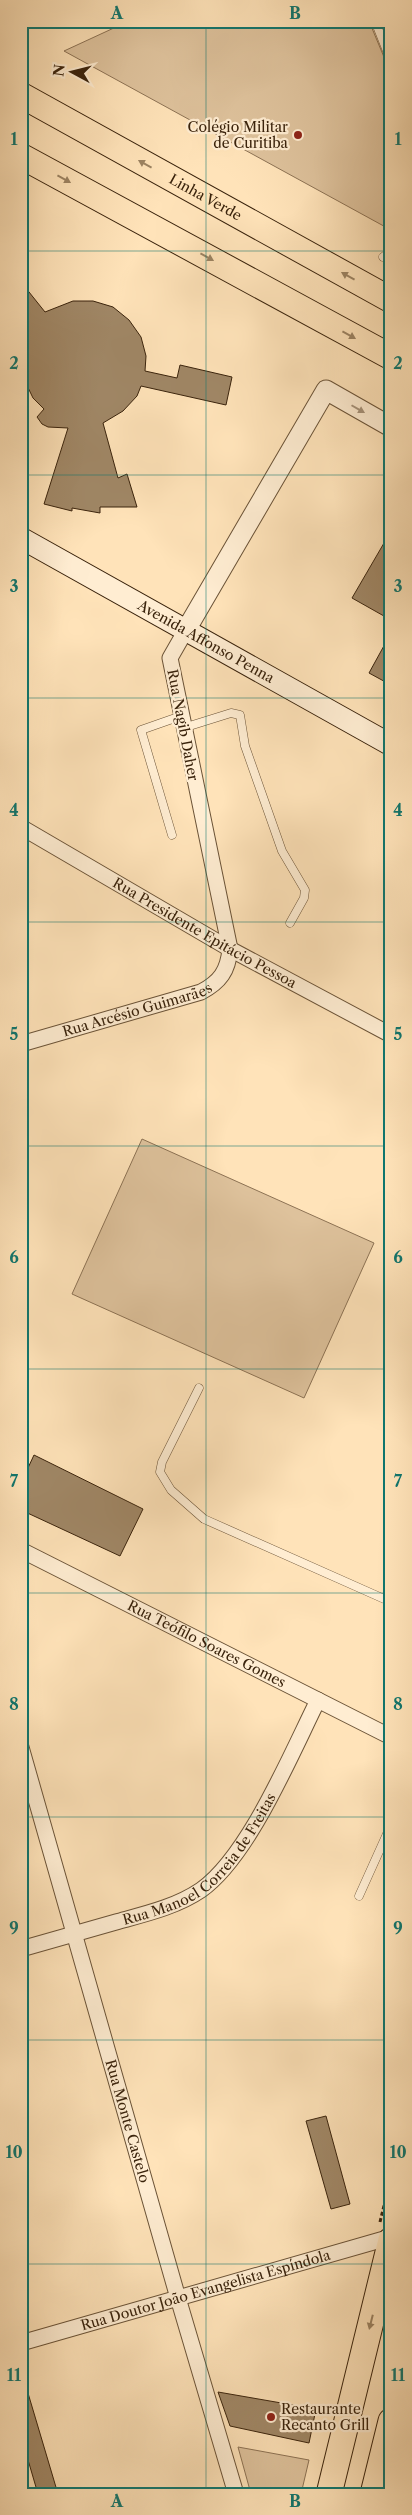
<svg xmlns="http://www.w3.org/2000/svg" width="412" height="2515" viewBox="0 0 412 2515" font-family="'Libre Caslon Text',serif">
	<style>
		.green { fill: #dec29c; stroke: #8c7254 }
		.building { fill: #a08766; stroke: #3a230c }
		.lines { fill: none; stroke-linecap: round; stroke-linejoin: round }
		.service-casing { stroke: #6b5337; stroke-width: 9 }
		.minor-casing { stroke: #6b5337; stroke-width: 17 }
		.tertiary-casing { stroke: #6b5337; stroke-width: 21 }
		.secondary-casing { stroke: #3a230c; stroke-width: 23 }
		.trunk-casing { stroke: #3a230c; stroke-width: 27 }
		.path { stroke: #3a230c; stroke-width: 3; stroke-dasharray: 4 2.5; stroke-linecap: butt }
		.service { stroke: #ffedd2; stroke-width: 8 }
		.minor { stroke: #ffedd2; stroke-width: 15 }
		.tertiary { stroke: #ffedd2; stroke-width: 19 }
		.secondary { stroke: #ffedd2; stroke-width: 21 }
		.trunk { stroke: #ffe3b9; stroke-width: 25 }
		.oneway { fill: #9c8362 }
		.oneway2 { fill: #a69279 }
		.grid { fill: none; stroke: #0f766e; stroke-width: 1; stroke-opacity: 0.55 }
		.poi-dot { fill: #8f2418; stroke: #ffedd2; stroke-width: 2 }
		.labels { text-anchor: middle; stroke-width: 4.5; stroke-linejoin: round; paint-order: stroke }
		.poi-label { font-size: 14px; fill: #3a230c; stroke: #ffedd2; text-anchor: end }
		.street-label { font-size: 14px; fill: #3a230c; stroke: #ffedd2 }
		.neatline { fill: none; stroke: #0f766e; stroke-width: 2 }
		.grid-label { font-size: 16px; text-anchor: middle; font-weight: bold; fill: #0f766e }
	</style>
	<rect width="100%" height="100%" fill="#ffe3b9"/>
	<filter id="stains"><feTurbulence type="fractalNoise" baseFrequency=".004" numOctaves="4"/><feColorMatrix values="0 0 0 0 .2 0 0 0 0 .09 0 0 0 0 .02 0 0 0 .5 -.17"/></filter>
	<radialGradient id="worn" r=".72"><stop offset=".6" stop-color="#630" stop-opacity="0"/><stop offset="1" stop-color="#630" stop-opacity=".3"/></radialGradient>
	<g class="green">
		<path d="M129,21H369L391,74V230L64,51Z"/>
		<path d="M142,1139L374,1243L304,1398L72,1294Z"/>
		<path d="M238,2447L309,2460L301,2494H251Z"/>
	</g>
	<g class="building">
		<path d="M21,282L45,312L73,301H93L113,307L129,320L141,337L146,356L145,371L177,378L180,365L232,377L226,405L141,386L137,396L123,411L103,423L118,478L127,474L137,507H100V513L72,508V511L44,504L68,428L48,427L42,424L37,417L44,409L33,398L21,373Z"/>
		<path d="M391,531V620L352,598Z"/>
		<path d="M391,633V685L369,673Z"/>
		<path d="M34,1455L143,1509L120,1556L21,1510V1483Z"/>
		<path d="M326,2116L350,2204L331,2209L306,2121Z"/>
		<path d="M21,2383H25L58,2494H38L21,2436Z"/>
		<path d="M218,2392L316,2409L309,2443L230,2426Z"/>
	</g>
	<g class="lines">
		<g class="service-casing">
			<g id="service">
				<path d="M375,21L391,61"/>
				<path d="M383,257L391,251"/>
				<path d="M183,728L231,713L240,715L245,746L282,851L305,890L304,898L290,923"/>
				<path d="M172,835L141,730L181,716"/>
				<path d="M199,1388L162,1462L160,1472L171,1490L204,1519L391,1602"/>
				<path d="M359,1896L391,1825"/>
			</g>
		</g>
		<g class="minor-casing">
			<g id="minor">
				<path id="s1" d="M21,827L230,949L391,1035"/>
				<path id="s2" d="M21,1044L201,992C220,982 228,971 230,949L170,658L186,630"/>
				<path id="s3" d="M21,1550L391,1737"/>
				<path id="s4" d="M21,1747L178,2298L236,2494"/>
				<path id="s5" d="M21,1949C53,1940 85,1931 116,1922C145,1914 176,1907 201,1890C249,1856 291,1754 318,1700"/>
				<path id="s6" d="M21,2343L391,2237"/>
			</g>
		</g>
		<g class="tertiary-casing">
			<path id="tertiary" d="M186,630L326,390L391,427"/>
		</g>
		<g class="secondary-casing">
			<g id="secondary">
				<path id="s7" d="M21,538L391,745"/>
			</g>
		</g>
		<g class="trunk-casing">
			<g id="trunk">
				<path id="s8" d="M21,95L391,300"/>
				<path d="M21,156L391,357"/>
				<path d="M329,2494L391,2240"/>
				<path d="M373,2494L391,2421"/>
			</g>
		</g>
		<path class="path" d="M380,2222L391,2177"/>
		<use href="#service" class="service"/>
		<use href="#minor" class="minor"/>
		<use href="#tertiary" class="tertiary"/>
		<use href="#secondary" class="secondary"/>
		<use href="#trunk" class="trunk"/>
	</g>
	<defs><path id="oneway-solid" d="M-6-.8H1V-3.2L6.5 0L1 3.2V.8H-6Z" transform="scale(1.25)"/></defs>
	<g class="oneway">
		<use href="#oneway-solid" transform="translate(145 164) rotate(-151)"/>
		<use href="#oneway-solid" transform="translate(64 179) rotate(29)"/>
		<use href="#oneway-solid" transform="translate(207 257) rotate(29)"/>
		<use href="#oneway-solid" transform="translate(348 276) rotate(-151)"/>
		<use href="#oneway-solid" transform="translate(349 335) rotate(29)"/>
		<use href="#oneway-solid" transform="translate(371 2322) rotate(104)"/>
	</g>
	<use class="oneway2" href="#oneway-solid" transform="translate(358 409) rotate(30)"/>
	<path class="grid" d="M206,21V2494M21,251H391M21,475H391M21,698H391M21,922H391M21,1146H391M21,1369H391M21,1593H391M21,1817H391M21,2040H391M21,2264H391"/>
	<g class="poi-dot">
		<circle cx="298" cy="135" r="5"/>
		<circle cx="271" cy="2417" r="5"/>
	</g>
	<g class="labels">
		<g class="poi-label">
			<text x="288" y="132">Colégio Militar<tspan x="288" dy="16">de Curitiba</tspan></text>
			<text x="281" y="2414" text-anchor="start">Restaurante<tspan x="281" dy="16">Recanto Grill</tspan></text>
		</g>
		<g class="street-label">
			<text dy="5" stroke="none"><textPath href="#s8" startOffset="211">Linha Verde</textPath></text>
			<text dy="5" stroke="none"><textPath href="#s7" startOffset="212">Avenida Affonso Penna</textPath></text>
			<text transform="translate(183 725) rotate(79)" y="5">Rua Nagib Daher</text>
			<text dy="5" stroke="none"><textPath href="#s1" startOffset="212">Rua Presidente Epitácio Pessoa</textPath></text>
			<text dy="5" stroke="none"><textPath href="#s2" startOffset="121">Rua Arcésio Guimarães</textPath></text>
			<text dy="5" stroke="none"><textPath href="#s3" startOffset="208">Rua Teófilo Soares Gomes</textPath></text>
			<text dy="5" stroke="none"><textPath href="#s5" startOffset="208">Rua Manoel Correia de Freitas</textPath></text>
			<text dy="5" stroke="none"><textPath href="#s4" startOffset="389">Rua Monte Castelo</textPath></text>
			<text dy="5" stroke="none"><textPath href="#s6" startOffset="192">Rua Doutor João Evangelista Espíndola</textPath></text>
		</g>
	</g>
	<rect width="412" height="2515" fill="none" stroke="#ffe3b9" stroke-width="55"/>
	<g transform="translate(72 72) rotate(277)" stroke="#ffedd2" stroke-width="4" paint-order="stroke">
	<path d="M0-4L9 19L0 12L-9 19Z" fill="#3a230c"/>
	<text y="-8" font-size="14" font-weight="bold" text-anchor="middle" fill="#3a230c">N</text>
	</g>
	<rect x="28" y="28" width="356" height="2460" class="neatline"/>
	<g class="grid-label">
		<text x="117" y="19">A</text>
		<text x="295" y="19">B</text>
		<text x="14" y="145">1</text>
		<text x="398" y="145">1</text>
		<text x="14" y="369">2</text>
		<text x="398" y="369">2</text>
		<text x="14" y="592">3</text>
		<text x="398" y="592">3</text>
		<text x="14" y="816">4</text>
		<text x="398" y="816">4</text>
		<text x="14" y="1040">5</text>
		<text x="398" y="1040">5</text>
		<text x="14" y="1263">6</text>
		<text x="398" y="1263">6</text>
		<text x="14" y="1487">7</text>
		<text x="398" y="1487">7</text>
		<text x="14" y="1710">8</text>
		<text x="398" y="1710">8</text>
		<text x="14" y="1934">9</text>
		<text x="398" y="1934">9</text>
		<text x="14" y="2158">10</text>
		<text x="398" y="2158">10</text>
		<text x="14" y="2381">11</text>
		<text x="398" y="2381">11</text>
		<text x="117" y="2507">A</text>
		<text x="295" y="2507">B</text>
	</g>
	<rect width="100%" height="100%" filter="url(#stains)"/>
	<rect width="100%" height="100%" fill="url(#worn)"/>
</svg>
